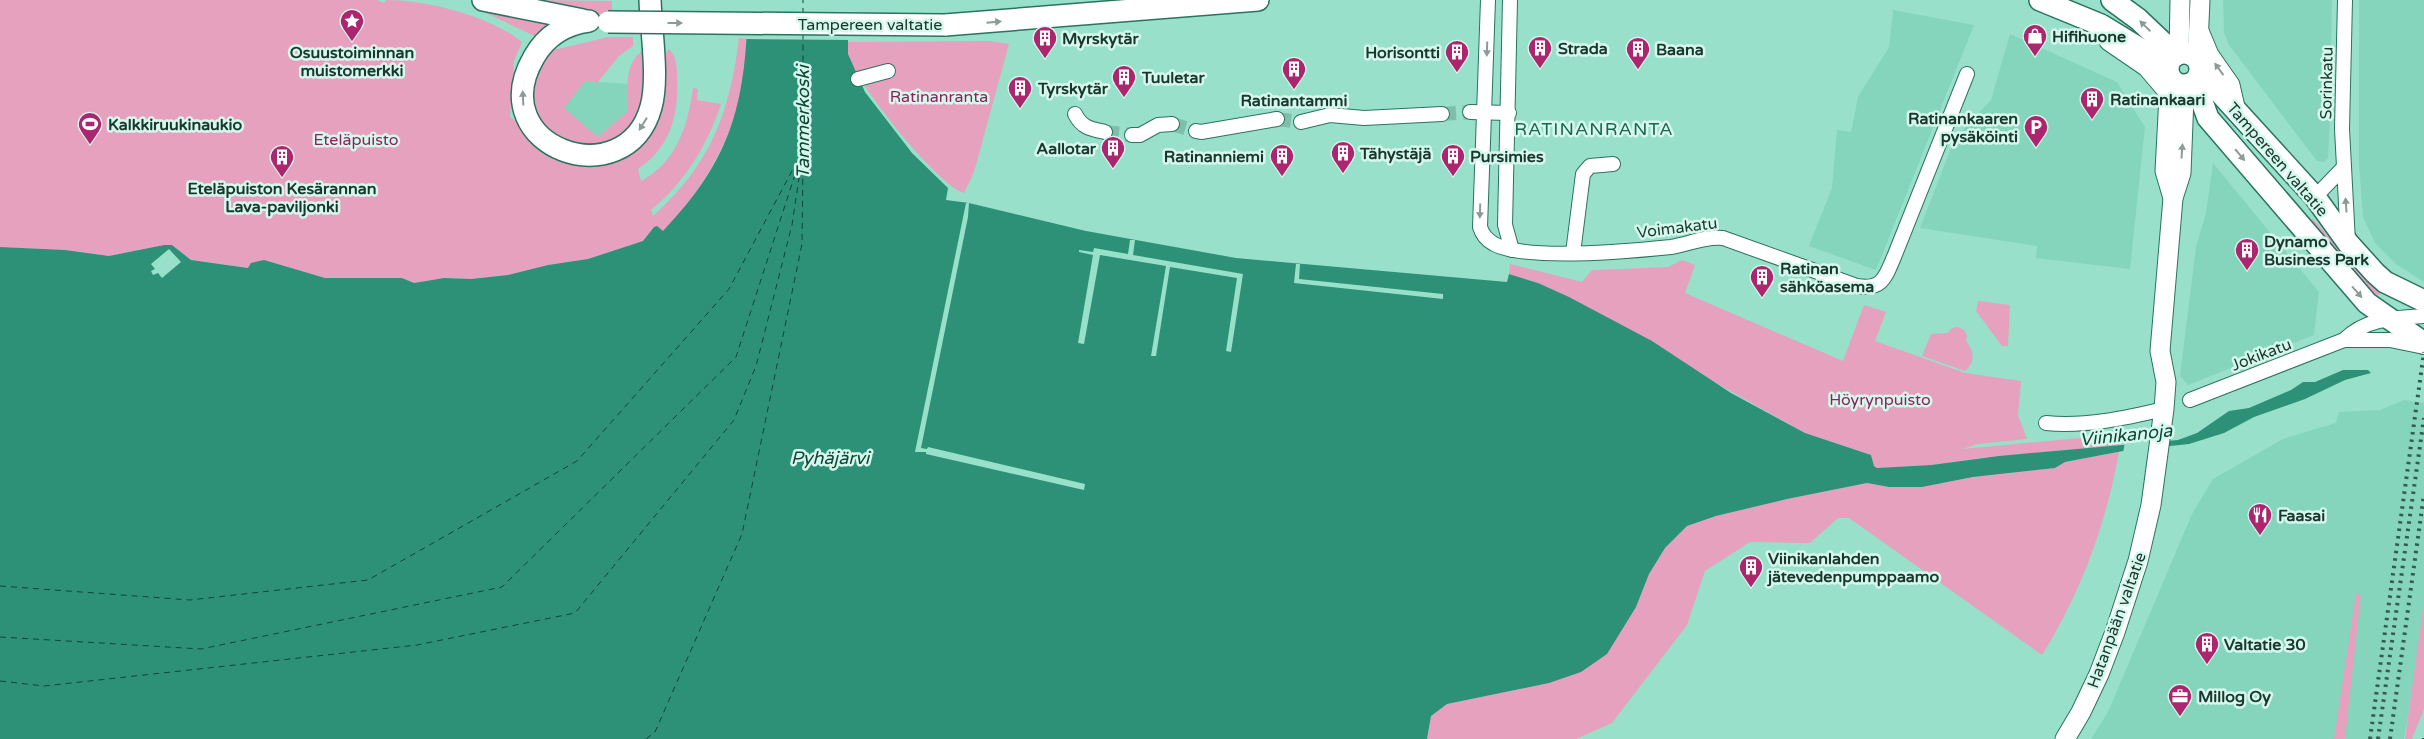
<svg xmlns="http://www.w3.org/2000/svg" width="2424" height="739" viewBox="0 0 2424 739" font-family="'Varela Round',sans-serif">
	<style>
		.built { fill: #84d5bc }
		.green { fill: #e6a1be }
		.water { fill: #2d9177 }
		.pier { fill: #98e0c9 }
		.lines { fill: none; stroke-linecap: round; stroke-linejoin: round }
		.ferry { stroke: #0e4638; stroke-width: 1; stroke-dasharray: 6 5; stroke-linecap: butt }
		.minor-tunnel { stroke: #7fbeaa; stroke-width: 14; stroke-dasharray: 14 7; stroke-linecap: butt }
		.minor-casing { stroke: #2a735f; stroke-width: 16 }
		.secondary-casing { stroke: #2a735f; stroke-width: 21 }
		.primary-casing { stroke: #2a735f; stroke-width: 24 }
		.minor { stroke: #fff; stroke-width: 14 }
		.secondary { stroke: #fff; stroke-width: 19 }
		.primary { stroke: #fff; stroke-width: 21 }
		.rail { stroke: #345b4f; stroke-width: 4; stroke-dasharray: 2.5 5; stroke-linecap: butt }
		.primary-bridge-casing { stroke: #2a735f; stroke-width: 24; stroke-linecap: butt }
		.primary-bridge { stroke: #fff; stroke-width: 21 }
		.oneway { fill: #8c9b96 }
		.labels { text-anchor: middle; stroke-width: 5; stroke-linejoin: round; paint-order: stroke }
		.street-label { font-size: 16px; fill: #19372e; stroke: #d6f8ec }
		.poi-label { font-size: 16px; font-weight: bold; fill: #19372e; stroke: #d6f8ec; text-anchor: start }
		.park-label { font-size: 16px; fill: #8d215b; stroke: #d6f8ec }
		.water-label { font-size: 18px; font-style: italic; fill: #0e4638; stroke: #d6f8ec }
		.neighbourhood-label { font-size: 18px; letter-spacing: 1px; fill: #186552; stroke: #d6f8ec }
	</style>
	<rect width="100%" height="100%" fill="#98e0c9"/>
	<g class="built">
		<path d="M2223,0H2332L2330,118L2328,158L2324,162L2317,161L2229,45L2224,32Z"/>
		<path d="M2359,0H2424V282L2396,264L2375,243L2363,217L2359,164Z"/>
		<path d="M1893,10L1974,25L1876,270L1809,246L1832,188L1837,130L1851,132L1858,97L1889,47Z"/>
		<path d="M2010,34L2117,82L2145,127L2130,269L2036,258L2037,246L1920,228L1955,138L1991,100Z"/>
		<path d="M585,81L628,84L627,112L598,137L563,108Z"/>
		<path d="M2213,163L2319,292L2314,335L2188,385L2180,376L2196,247L2206,213Z"/>
		<path d="M2404,400L2424,403V623L2404,739H2091L2108,712L2192,514L2213,479L2283,439L2336,423L2339,412L2380,410Z"/>
	</g>
	<g class="green">
		<path d="M0,0H377L384,3L386,0C427,0 490,16 522,42L514,61L510,117C521,122 529,145 542,153C580,178 642,166 658,121C666,99 665,75 666,53L669,49C677,57 677,68 677,78C679,115 670,148 638,169L641,181C677,162 688,125 693,88L698,89L697,100L721,104C707,146 685,182 651,210L653,216C710,165 730,113 739,38L747,39C746,114 714,178 663,232L654,227L643,241L588,259L548,265L508,275L471,279L444,278L414,283L402,278H325L270,262L249,268L191,260L172,245H164L109,256L65,250L0,247Z"/>
		<path d="M521,0L612,1V15L588,13Z"/>
		<path d="M486,9L558,24L539,38L486,13Z"/>
		<path d="M608,37H633V46L619,56L598,82L585,81L564,108L598,137L627,112C628,92 623,60 645,50L647,78L642,117L605,148L549,138L527,95L546,50L558,49Z"/>
		<path d="M991,41L1009,44L974,172L964,193C937,185 855,82 848,54C847,51 848,46 848,42Z"/>
		<path d="M2313,219L2365,278L2384,292L2375,296L2311,221Z"/>
		<path d="M1682,260L1695,265L1685,293L1843,361L1864,305L1886,312L1875,341L1965,373L2021,381L2018,415L2027,439L1978,444L1962,449L2112,435L2121,436L2120,445L1981,458L1931,465L1877,468L1874,466L1871,455L1805,433L1538,283L1509,274L1510,264L1582,282L1592,270L1668,267Z"/>
		<path d="M1978,301L2010,305L2008,346H2002L1976,311Z"/>
		<path d="M1958,327L1964,330L1967,335L1966,341C1974,351 1976,362 1965,371L1922,356L1931,334L1948,333L1952,328Z"/>
		<path d="M2119,452C2106,524 2081,593 2042,655L1849,518H1838L1810,543L1750,542L1705,571L1687,625L1612,723L1576,739H1427L1431,716L1447,704L1549,683L1636,607L1649,574L1665,548L1687,526L1716,516L1787,499L1867,483L1889,487H1922L1973,477L2055,468L2065,462Z"/>
		<path d="M2356,594L2361,595L2345,739H2334Z"/>
		<path d="M2424,602V709L2412,739H2405Z"/>
	</g>
	<path class="water" d="M748,0H848V54L865,92L912,153L948,188L946,200L969,203L1086,231L1236,258L1507,282L1509,274L1538,283L1569,297L1652,341L1731,393L1805,433L1871,455L1874,466L1877,468L1931,465L1999,456L2178,440L2197,433L2229,411L2249,408L2291,390L2303,382H2315L2343,370H2368L2371,373L2345,380L2305,399L2254,417L2224,433L2189,444L2123,451L2065,462L2055,468L1973,477L1922,487H1889L1867,483L1787,499L1716,516L1687,526L1665,548L1649,574L1636,607L1607,654L1581,672L1549,683L1447,704L1431,716L1427,739H0V247L65,250L109,256L164,245H172L191,260L248,268L251,263L264,260L325,278H402L414,283L444,278L471,279L508,275L548,265L588,259L643,241L654,227L657,226L663,231C734,157 746,100 748,0Z"/>
	<g class="pier">
		<path d="M745,0H851V40L745,39Z"/>
		<path d="M966,203H969L968,217L921,448L927,449L928,447L1085,484L1084,490L926,454V452H915Z"/>
		<path d="M1130,240H1135L1133,255L1243,274L1231,352L1226,351L1237,278L1170,267L1156,356H1151L1166,266L1100,255L1084,344L1078,343L1093,255L1079,252V250L1093,252L1094,248L1128,254Z"/>
		<path d="M169,249L181,262L162,278L158,273L153,275L151,271L155,269L151,264Z"/>
		<path d="M1296,264H1300L1299,279L1443,294V299L1294,283Z"/>
		<path d="M2169,439L2168,449L2123,453L2125,442Z"/>
	</g>
	<g class="lines">
		<g class="ferry">
			<path d="M803,14V0"/>
			<path d="M0,586L190,600L368,580L577,461L729,289L801,154"/>
			<path d="M0,637L201,649L502,587L736,357L801,156"/>
			<path d="M0,681L44,686L417,645L575,613L734,420L756,366L792,225L803,151V33"/>
			<path d="M646,739L655,732L742,534L802,244L803,158"/>
		</g>
		<g class="minor-tunnel">
			<path d="M1442,114L1470,112"/>
			<path d="M1277,119L1301,122"/>
			<path d="M1172,124L1196,131"/>
			<path d="M1105,132L1132,135"/>
		</g>
		<g class="minor-casing">
			<g id="minor">
				<path d="M1488,0L1480,227C1482,234 1487,240 1494,244C1527,261 1632,251 1671,247C1689,244 1705,236 1723,238L1857,286C1882,290 1885,278 1894,257L1967,74"/>
				<path d="M1510,0L1505,225L1512,250"/>
				<path d="M2345,0L2342,129L2348,242"/>
				<path d="M858,79L888,71"/>
				<path d="M1470,112L1509,113"/>
				<path d="M1075,114C1082,128 1091,129 1105,132"/>
				<path d="M1301,122L1330,115L1364,118L1442,114"/>
				<path d="M1196,131L1201,132L1277,119"/>
				<path d="M1132,135H1140L1158,125L1172,124"/>
				<path d="M2315,197L2344,167"/>
				<path d="M1573,253L1583,174L1590,166L1613,164"/>
				<path d="M2344,340C2366,318 2395,318 2424,316"/>
				<path d="M2190,400L2344,340H2390L2424,347"/>
				<path d="M2046,423C2085,427 2126,418 2164,409"/>
			</g>
		</g>
		<g class="secondary-casing">
			<g id="secondary">
				<path d="M2199,31L2209,55L2230,85L2235,107"/>
				<path d="M2109,41L2147,67L2170,94"/>
				<path d="M2198,44L2200,0"/>
				<path d="M2179,53L2180,0"/>
				<path d="M2170,77L2165,171L2173,198"/>
				<path d="M2065,739L2081,712L2099,674L2115,632L2138,561L2151,505L2164,409L2166,382L2160,351L2173,198L2181,173L2184,97L2187,85"/>
			</g>
		</g>
		<g class="primary-casing">
			<g id="primary">
				<path d="M483,0L583,20"/>
				<path d="M2040,0L2101,25L2168,66"/>
				<path d="M2112,0L2138,19L2176,55"/>
				<path d="M589,21C565,24 546,36 534,57C481,148 626,198 651,107C659,79 651,30 650,0"/>
				<path d="M945,25L1258,0"/>
				<circle cx="2184" cy="69" r="16"/>
				<path d="M2201,72L2315,197L2348,243L2375,273L2385,282L2424,301"/>
				<path d="M2190,84L2201,99L2208,118L2367,303L2424,343"/>
			</g>
		</g>
		<use href="#minor" class="minor"/>
		<use href="#secondary" class="secondary"/>
		<use href="#primary" class="primary"/>
		<g class="rail">
			<path d="M2370,739L2424,352"/>
			<path d="M2378,739L2424,418"/>
			<path d="M2390,739L2424,494"/>
			<path d="M2424,739V738"/>
		</g>
		<g class="primary-bridge-casing">
			<path id="primary-bridge" d="M608,22L945,25"/>
		</g>
		<use href="#primary-bridge" class="primary-bridge"/>
	</g>
	<defs><path id="oneway-solid" d="M-6-.8H1V-3.2L6.5 0L1 3.2V.8H-6Z" transform="scale(1.25)"/></defs>
	<g class="oneway">
		<use href="#oneway-solid" transform="translate(994 22) rotate(-5)"/>
		<use href="#oneway-solid" transform="translate(675 23)"/>
		<use href="#oneway-solid" transform="translate(2145 26) rotate(-136)"/>
		<use href="#oneway-solid" transform="translate(1487 49) rotate(92)"/>
		<use href="#oneway-solid" transform="translate(2219 69) rotate(-126)"/>
		<use href="#oneway-solid" transform="translate(523 98) rotate(-93)"/>
		<use href="#oneway-solid" transform="translate(643 124) rotate(122)"/>
		<use href="#oneway-solid" transform="translate(2182 151) rotate(-86)"/>
		<use href="#oneway-solid" transform="translate(2240 155) rotate(50)"/>
		<use href="#oneway-solid" transform="translate(2346 205) rotate(-94)"/>
		<use href="#oneway-solid" transform="translate(1480 211) rotate(92)"/>
		<use href="#oneway-solid" transform="translate(2357 292) rotate(49)"/>
	</g>
	<defs>
		<g id="sight-pin" transform="scale(1.25)"><path d="M0 17L-7.5 6A9.5 9.5 0 1 1 7.5 6Z" fill="#ab266e" stroke="#d6f8ec"/><path d="M0-6L1.8-2.2L6-1.7L2.9 1.2L3.7 5.4L0 3.3L-3.7 5.4L-2.9 1.2L-6-1.7L-1.8-2.2Z" fill="#fff"/></g>
		<g id="shop-pin" transform="scale(1.25)"><path d="M0 17L-7.5 6A9.5 9.5 0 1 1 7.5 6Z" fill="#ab266e" stroke="#d6f8ec"/><path d="M-5-2.5h2.3a2.7 3.5 0 0 1 5.4 0H5L5.5 6h-11ZM-1.5-2.5h3a1.5 2.3 0 0 0-3 0Z" fill="#fff"/></g>
		<g id="building-pin" transform="scale(1.25)"><path d="M0 17L-7.5 6A9.5 9.5 0 1 1 7.5 6Z" fill="#ab266e" stroke="#d6f8ec"/><path d="M-4-6H4V6H1V3H-1V6H-4ZM-2.5-4.3h1.7v1.8h-1.7ZM.8-4.3h1.7v1.8H.8ZM-2.5-1h1.7V.8h-1.7ZM.8-1h1.7V.8H.8Z" fill="#fff"/></g>
		<g id="stadium-pin" transform="scale(1.25)"><path d="M0 17L-7.5 6A9.5 9.5 0 1 1 7.5 6Z" fill="#ab266e" stroke="#d6f8ec"/><path d="M0-5a6.5 5 0 1 0 0 10a6.5 5 0 1 0 0-10ZM-3.5-1.8h7v3.6h-7Z" fill="#fff"/></g>
		<g id="parking-pin" transform="scale(1.25)"><path d="M0 17L-7.5 6A9.5 9.5 0 1 1 7.5 6Z" fill="#ab266e" stroke="#d6f8ec"/><path d="M-3.5-5.5H1a3.5 3.5 0 0 1 0 7H-1V5.5H-3.5ZM-1-3.4V-.6H.8a1.4 1.4 0 0 0 0-2.8Z" fill="#fff"/></g>
		<g id="restaurant-pin" transform="scale(1.25)"><path d="M0 17L-7.5 6A9.5 9.5 0 1 1 7.5 6Z" fill="#ab266e" stroke="#d6f8ec"/><path d="M-5-6h1v4h1v-4h1v4h1v-4h1v5L-1.5 .5V6h-2V.5L-5-1ZM5-6V6H3V1.5H1.5Q1.5-4 5-6Z" fill="#fff"/></g>
		<g id="office-pin" transform="scale(1.25)"><path d="M0 17L-7.5 6A9.5 9.5 0 1 1 7.5 6Z" fill="#ab266e" stroke="#d6f8ec"/><path d="M-6-3h4V-5.5h4V-3h4V5H-6ZM-1-4.5V-3h2v-1.5ZM-6 0V1H6V0Z" fill="#fff"/></g>
	</defs>
	<g fill-rule="evenodd">
		<use href="#sight-pin" x="352" y="21"/>
		<use href="#shop-pin" x="2035" y="36"/>
		<use href="#building-pin" x="1045" y="38"/>
		<use href="#building-pin" x="1540" y="48"/>
		<use href="#building-pin" x="1638" y="49"/>
		<use href="#building-pin" x="1457" y="52"/>
		<use href="#building-pin" x="1294" y="69"/>
		<use href="#building-pin" x="1124" y="77"/>
		<use href="#building-pin" x="1020" y="88"/>
		<use href="#building-pin" x="2092" y="99"/>
		<use href="#stadium-pin" x="90" y="124"/>
		<use href="#parking-pin" x="2036" y="127"/>
		<use href="#building-pin" x="1113" y="148"/>
		<use href="#building-pin" x="1343" y="153"/>
		<use href="#building-pin" x="1282" y="156"/>
		<use href="#building-pin" x="1453" y="156"/>
		<use href="#building-pin" x="282" y="157"/>
		<use href="#building-pin" x="2247" y="250"/>
		<use href="#building-pin" x="1762" y="277"/>
		<use href="#restaurant-pin" x="2260" y="515"/>
		<use href="#building-pin" x="1751" y="567"/>
		<use href="#building-pin" x="2207" y="644"/>
		<use href="#office-pin" x="2180" y="696"/>
	</g>
	<g class="labels">
		<g class="street-label">
			<text x="870" y="30">Tampereen valtatie</text>
			<text transform="translate(2326 83) rotate(-89)" y="6">Sorinkatu</text>
			<text transform="translate(2278 159) rotate(49)" y="6">Tampereen valtatie</text>
			<text transform="translate(1677 227) rotate(-7)" y="6">Voimakatu</text>
			<text transform="translate(2261 354) rotate(-21)" y="6">Jokikatu</text>
			<text transform="translate(2116 620) rotate(-70)" y="6">Hatanpään valtatie</text>
		</g>
		<g class="poi-label">
			<text x="2052" y="42">Hifihuone</text>
			<text x="1062" y="44">Myrskytär</text>
			<text x="1558" y="54">Strada</text>
			<text x="1656" y="55">Baana</text>
			<text x="352" y="58" text-anchor="middle">Osuustoiminnan<tspan x="352" dy="18">muistomerkki</tspan></text>
			<text x="1440" y="58" text-anchor="end">Horisontti</text>
			<text x="1142" y="83">Tuuletar</text>
			<text x="1038" y="94">Tyrskytär</text>
			<text x="2110" y="105">Ratinankaari</text>
			<text x="1294" y="106" text-anchor="middle">Ratinantammi</text>
			<text x="2018" y="124" text-anchor="end">Ratinankaaren<tspan x="2018" dy="18">pysäköinti</tspan></text>
			<text x="108" y="130">Kalkkiruukinaukio</text>
			<text x="1096" y="154" text-anchor="end">Aallotar</text>
			<text x="1360" y="159">Tähystäjä</text>
			<text x="1264" y="162" text-anchor="end">Ratinanniemi</text>
			<text x="1470" y="162">Pursimies</text>
			<text x="282" y="194" text-anchor="middle">Eteläpuiston Kesärannan<tspan x="282" dy="18">Lava-paviljonki</tspan></text>
			<text x="2264" y="247">Dynamo<tspan x="2264" dy="18">Business Park</tspan></text>
			<text x="1780" y="274">Ratinan<tspan x="1780" dy="18">sähköasema</tspan></text>
			<text x="2278" y="521">Faasai</text>
			<text x="1768" y="564">Viinikanlahden<tspan x="1768" dy="18">jätevedenpumppaamo</tspan></text>
			<text x="2224" y="650">Valtatie 30</text>
			<text x="2198" y="702">Millog Oy</text>
		</g>
		<g class="park-label">
			<text x="939" y="102">Ratinanranta</text>
			<text x="356" y="145">Eteläpuisto</text>
			<text x="1880" y="405">Höyrynpuisto</text>
		</g>
		<g class="water-label">
			<text transform="translate(803 122) rotate(-90)" y="6">Tammerkoski</text>
			<text transform="translate(2126 435) rotate(-6)" y="6">Viinikanoja</text>
			<text x="830" y="464">Pyhäjärvi</text>
		</g>
		<g class="neighbourhood-label">
			<text x="1594" y="135">RATINANRANTA</text>
		</g>
	</g>
</svg>
